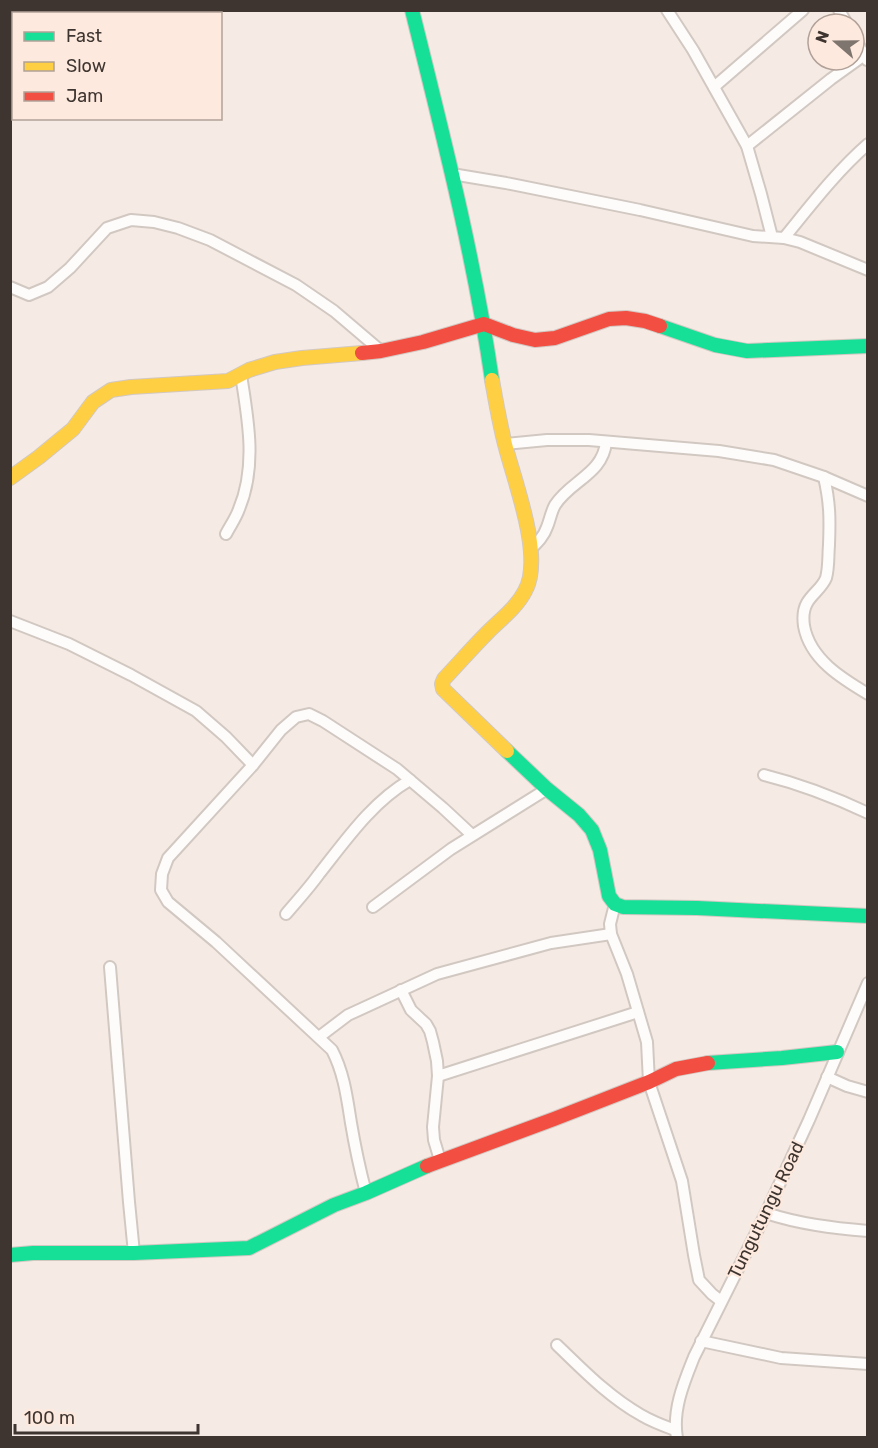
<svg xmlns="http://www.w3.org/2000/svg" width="878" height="1448" viewBox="0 0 878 1448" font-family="Rubik,sans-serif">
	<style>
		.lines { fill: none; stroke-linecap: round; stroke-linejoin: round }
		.street-casing { stroke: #d2c8c2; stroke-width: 14 }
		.fast-casing { stroke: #d2c8c2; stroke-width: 16 }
		.slow-casing { stroke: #d2c8c2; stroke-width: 16 }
		.jam-casing { stroke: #d2c8c2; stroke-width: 16 }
		.street { stroke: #fefcfb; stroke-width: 10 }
		.fast { stroke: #16e098; stroke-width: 14 }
		.slow { stroke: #ffcf43; stroke-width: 14 }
		.jam { stroke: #f24e42; stroke-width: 14 }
		.labels { text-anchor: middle; stroke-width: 4.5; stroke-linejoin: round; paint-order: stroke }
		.street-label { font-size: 18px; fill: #3f3530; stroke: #fde9dd }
	</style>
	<rect width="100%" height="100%" fill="#f6ebe4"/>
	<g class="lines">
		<g class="street-casing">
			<g id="street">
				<path d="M667,10L693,50L747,146L761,194L772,237"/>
				<path d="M839,10L847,24"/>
				<path d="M854,37L867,60"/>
				<path d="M714,87L803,10"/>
				<path d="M747,146L831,79L863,56"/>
				<path d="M452,174L506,183L640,210L753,236L784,238L800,242L868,270"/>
				<path d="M784,238C811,205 836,172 868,144"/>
				<path d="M10,287L29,295L48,287L70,268L107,228L131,220L154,222L178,228L210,240L296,285L334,311L381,351"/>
				<path d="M505,444L547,440H589L719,451L774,460L824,477L868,496"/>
				<path d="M824,477C830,503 830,519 829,545C828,556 829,567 826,578C822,588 812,594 807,603C803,610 803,619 804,626C810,659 841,678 868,694"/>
				<path d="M226,534C230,526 236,518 239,509C257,466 248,419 241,375"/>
				<path d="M531,549C538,542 544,536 547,527C550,520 551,512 555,505C570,481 603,474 606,442"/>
				<path d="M10,621L69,644L131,675L196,711L226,737L253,765"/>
				<path d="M764,775C800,784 834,797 868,813"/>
				<path d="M615,904L610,924L611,934L627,974L647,1042L649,1082L682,1181L694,1255L699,1280L712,1294L721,1301"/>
				<path d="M373,907L451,849L547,789"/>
				<path d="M286,914C297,901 309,888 319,874C346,840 372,802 410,780"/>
				<path d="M110,967L129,1202L134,1253"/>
				<path d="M401,990L411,1010L426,1024L430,1031L433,1042L437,1061L438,1076L433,1127L434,1140L440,1160"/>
				<path d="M319,1037L348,1015L437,974L551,943L611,934"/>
				<path d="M438,1076L638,1012"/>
				<path d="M827,1077L847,1086L868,1092"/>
				<path d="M366,1193C360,1170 355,1147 351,1123C347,1098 344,1073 332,1050L216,942L168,902L161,890L162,874L168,858L253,765L281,730L296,717L309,714L323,721L397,769L443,808L472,835"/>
				<path d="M766,1213C799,1224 833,1228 868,1231"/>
				<path d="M701,1341L781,1358L868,1364"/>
				<path d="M557,1345C583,1370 609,1397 641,1415C651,1421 664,1426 675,1430"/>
				<path d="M677,1438C672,1410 684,1382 694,1357L766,1213L809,1120L868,983"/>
			</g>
		</g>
		<g class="fast-casing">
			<g id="fast">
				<path d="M412,10C442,132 474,255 492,380"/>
				<path d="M660,326L715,345L747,351L868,346"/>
				<path d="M507,751L547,789L579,815L592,830L600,850L609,896L615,904L623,907L697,908L868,916"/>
				<path d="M708,1063L782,1058L837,1052"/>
				<path d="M10,1255L33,1253H134L249,1248L334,1205L366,1193L427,1166"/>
			</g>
		</g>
		<g class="slow-casing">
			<g id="slow">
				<path d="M492,380C496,402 500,426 506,448C515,483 544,558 525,591C517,607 501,619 488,632C473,647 459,663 444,679L442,684L443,689L507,751"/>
				<path d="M10,478L39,457L73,429L93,402L111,390L131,387L228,381L249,370L275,362L302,358L362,353"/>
			</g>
		</g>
		<g class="jam-casing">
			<g id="jam">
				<path d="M362,353L381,351L423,342L484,324L513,335L535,340L555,338L609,319L626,318L645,321L660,326"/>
				<path d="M427,1166L554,1119L649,1082L676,1069L708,1063"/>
			</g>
		</g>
		<use href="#street" class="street"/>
		<use href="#fast" class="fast"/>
		<use href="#slow" class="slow"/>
		<use href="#jam" class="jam"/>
	</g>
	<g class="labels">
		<g class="street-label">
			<text transform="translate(766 1210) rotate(-64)" y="6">Tungutungu Road</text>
		</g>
	</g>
	<rect width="878" height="1448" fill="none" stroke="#3f3530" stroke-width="24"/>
	<rect x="12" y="12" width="210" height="108" fill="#fde9dd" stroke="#b1a198" stroke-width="1.5"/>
	<rect x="24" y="32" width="30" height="9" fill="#16e098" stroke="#b1a198" stroke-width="1.5"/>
	<text x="66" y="42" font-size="18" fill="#3f3530">Fast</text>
	<rect x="24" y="62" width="30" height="9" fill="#ffcf43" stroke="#b1a198" stroke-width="1.5"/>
	<text x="66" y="72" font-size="18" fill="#3f3530">Slow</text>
	<rect x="24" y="92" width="30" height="9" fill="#f24e42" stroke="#b1a198" stroke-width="1.5"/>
	<text x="66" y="102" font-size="18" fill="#3f3530">Jam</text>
	<g transform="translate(836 42) rotate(290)"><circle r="28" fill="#fde9dd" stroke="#b1a198" stroke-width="1.5"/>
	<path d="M0-4.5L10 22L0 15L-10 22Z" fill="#7f756f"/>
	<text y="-9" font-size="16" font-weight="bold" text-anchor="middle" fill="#3f3530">N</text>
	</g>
	<path d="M15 1424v9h183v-9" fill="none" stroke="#3f3530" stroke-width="3"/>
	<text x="24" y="1424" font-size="18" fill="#3f3530" stroke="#fde9dd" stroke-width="4.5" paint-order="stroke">100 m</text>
</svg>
